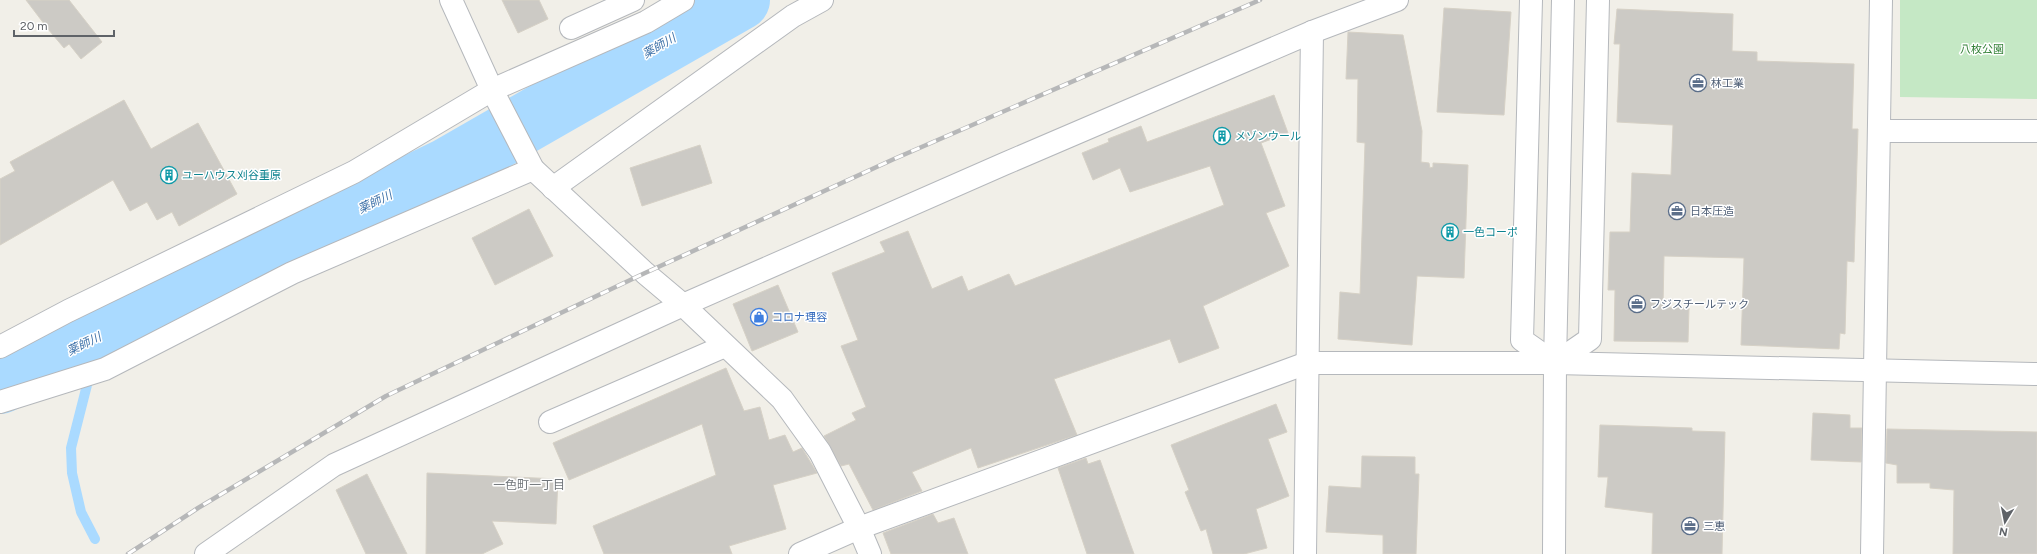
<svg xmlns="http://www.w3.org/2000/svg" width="2037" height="554" viewBox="0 0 2037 554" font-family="Figtree,'Noto Sans JP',sans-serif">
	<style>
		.green { fill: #c5e8c5 }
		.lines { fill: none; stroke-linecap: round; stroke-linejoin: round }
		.stream { stroke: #aadaff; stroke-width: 10 }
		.river { stroke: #aadaff; stroke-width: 60 }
		.building { fill: #cccac5; stroke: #d6d1c6 }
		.minor-casing { stroke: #b5b8bc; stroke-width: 24 }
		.tertiary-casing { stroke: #b5b8bc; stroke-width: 24 }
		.minor { stroke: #fff; stroke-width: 22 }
		.tertiary { stroke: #fff; stroke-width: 22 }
		.rail-casing { stroke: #b6b7b8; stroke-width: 4.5 }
		.rail { stroke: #fff; stroke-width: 3; stroke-dasharray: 9; stroke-linecap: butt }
		.labels { text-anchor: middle; stroke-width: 3; stroke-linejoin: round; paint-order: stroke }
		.park-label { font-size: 11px; fill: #348238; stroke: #fff }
		.service-label { font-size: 11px; fill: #4e5e75; stroke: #fff; text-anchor: start }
		.culture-label { font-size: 11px; fill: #0d838f; stroke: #fff; text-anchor: start }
		.shop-label { font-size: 11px; fill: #366cbe; stroke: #fff; text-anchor: start }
		.water-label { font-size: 12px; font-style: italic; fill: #4174aa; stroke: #fff }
		.neighbourhood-label { font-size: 12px; fill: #70757a; stroke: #fff }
	</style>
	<rect width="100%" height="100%" fill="#f1efe8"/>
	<path class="green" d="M1900,0H2037V99L1900,97Z"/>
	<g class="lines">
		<g class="stream">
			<path d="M86,341L92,356"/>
			<path d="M87,385L71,448L72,473L81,512L95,539"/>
		</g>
		<path class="river" d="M0,384L447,168L740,0"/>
	</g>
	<g class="building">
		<path d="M26,0H69L102,42L81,59L69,44L64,48L48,29Z"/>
		<path d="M502,0H539L548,19L518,33Z"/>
		<path d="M1444,8L1511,12L1504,115L1437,112Z"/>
		<path d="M1617,9L1733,14L1732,51L1757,52V61L1854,64L1852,129H1858L1854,262L1847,261L1845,334L1840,333L1839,349L1741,345L1744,258L1664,256L1663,307L1689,308L1688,342L1614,341L1615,290H1608L1610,232H1630L1632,173L1671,175L1673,125L1617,122L1620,44H1614Z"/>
		<path d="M1348,32L1403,35L1422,131L1421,162L1429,163L1430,168L1433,167V163L1468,165L1464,278L1417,276L1412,345L1338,339L1340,292L1360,294L1365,143L1357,142L1358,79H1346Z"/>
		<path d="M1274,95L1288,133L1261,143L1285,206L1266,213L1289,266L1203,306L1219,348L1179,363L1170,339L1054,379L1077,435L978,468L971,448L912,472L922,491L873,510L849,464L841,466L824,436L856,420L852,413L866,407L841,346L858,340L832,273L885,252L880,242L908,231L932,289L962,276L968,291L1009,274L1015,286L1224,205L1210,166L1130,192L1120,168L1093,180L1082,153L1109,142L1108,139L1141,126L1147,142Z"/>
		<path d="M124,100L151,149L198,123L237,194L179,226L172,212L157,220L147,202L130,211L113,180L0,245V179L15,171L10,162Z"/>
		<path d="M700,145L712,183L642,206L630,168Z"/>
		<path d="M529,209L553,256L495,285L472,238Z"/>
		<path d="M778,285L798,332L752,351L733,304Z"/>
		<path d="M726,368L744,411L760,407L769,440L785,435L793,452L802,448L817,473L773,485L786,529L729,546L732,554H604L593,526L716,475L702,424L569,480L553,443Z"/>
		<path d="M1276,404L1287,432L1268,439L1289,496L1256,509L1267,548L1244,554H1213L1206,529L1201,531L1185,492L1189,490L1171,445Z"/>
		<path d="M1813,413L1850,415V428H1862L1861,462L1811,460Z"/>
		<path d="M1600,425L1692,428V431L1725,432L1722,554H1652L1653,513L1605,507L1608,477H1598Z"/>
		<path d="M1887,429L2037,432V554H1953L1954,490L1930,488V483H1897V465L1886,463Z"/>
		<path d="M1362,456L1415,457V474H1419L1416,554H1383V535L1326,532L1329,486L1361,488Z"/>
		<path d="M1086,458L1088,464L1100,460L1134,554H1087L1058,468Z"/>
		<path d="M427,473L558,479L556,524L492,521L503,544L482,554H426Z"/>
		<path d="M367,474L407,554H366L336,490Z"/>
		<path d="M933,514L938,523L954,518L968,554H891L883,533Z"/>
	</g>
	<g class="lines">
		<g class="minor-casing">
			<g id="minor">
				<path d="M451,0L492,90L533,169L645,273L683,305L782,399L820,452L859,528L870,554"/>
				<path d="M1531,0L1522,340L1555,363"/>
				<path d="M571,28L633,0"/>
				<path d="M1879,131H2037"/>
				<path d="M553,188L793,16L822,0"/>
				<path d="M0,347L68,311L354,172L492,90L646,22L683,0"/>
				<path d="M1555,363L1590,339L1598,0"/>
				<path d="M0,402L105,369L292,273L533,169"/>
				<path d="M550,422L725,346"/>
				<path d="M206,554L334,465L683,305L1004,164L1312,32L1397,0"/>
				<path d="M800,554L859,528L1307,363H1555L2037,374"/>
				<path d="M1305,554L1312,32"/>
				<path d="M1872,554L1881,0"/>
			</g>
		</g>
		<g class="tertiary-casing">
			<path id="tertiary" d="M1554,554L1555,363L1563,0"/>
		</g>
		<use href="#minor" class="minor"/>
		<use href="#tertiary" class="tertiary"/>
		<g class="rail-casing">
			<path id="rail" d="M128,554L198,508L386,396L645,273L894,159L1260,0"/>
		</g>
		<use href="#rail" class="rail"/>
	</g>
	<defs>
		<g id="office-ring" transform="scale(0.9)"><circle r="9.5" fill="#fff" stroke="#5c6f8a" stroke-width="1.5"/><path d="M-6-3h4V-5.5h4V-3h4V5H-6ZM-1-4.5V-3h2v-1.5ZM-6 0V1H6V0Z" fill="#5c6f8a"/></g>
		<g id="building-ring" transform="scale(0.9)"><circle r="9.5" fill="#fff" stroke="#0f9aa8" stroke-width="1.5"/><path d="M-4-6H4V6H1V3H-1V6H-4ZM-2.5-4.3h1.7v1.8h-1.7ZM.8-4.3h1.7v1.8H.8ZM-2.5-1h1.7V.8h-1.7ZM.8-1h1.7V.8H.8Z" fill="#0f9aa8"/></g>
		<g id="shop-ring" transform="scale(0.9)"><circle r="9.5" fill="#fff" stroke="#3f7fe0" stroke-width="1.5"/><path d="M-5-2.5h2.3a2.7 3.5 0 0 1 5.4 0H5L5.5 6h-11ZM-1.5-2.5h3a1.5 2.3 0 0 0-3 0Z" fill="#3f7fe0"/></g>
	</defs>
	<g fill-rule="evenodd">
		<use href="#office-ring" x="1698" y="83"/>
		<use href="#building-ring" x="1222" y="136"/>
		<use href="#building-ring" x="169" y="175"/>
		<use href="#office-ring" x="1677" y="211"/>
		<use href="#building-ring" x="1450" y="232"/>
		<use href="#office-ring" x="1637" y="304"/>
		<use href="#shop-ring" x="759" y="317"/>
		<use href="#office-ring" x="1690" y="526"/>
	</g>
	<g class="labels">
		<g class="park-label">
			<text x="1982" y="53">八枚公園</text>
		</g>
		<g class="service-label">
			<text x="1711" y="87">林工業</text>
			<text x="1690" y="215">日本圧造</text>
			<text x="1650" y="308">フジスチールテック</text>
			<text x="1703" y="530">三恵</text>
		</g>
		<g class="culture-label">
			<text x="1235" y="140">メゾンウール</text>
			<text x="182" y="179">ユーハウス刈谷重原</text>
			<text x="1463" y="236">一色コーポ</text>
		</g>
		<g class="shop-label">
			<text x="772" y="321">コロナ理容</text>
		</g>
		<g class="water-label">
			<text transform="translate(659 46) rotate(-30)" y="4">薬師川</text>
			<text transform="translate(375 202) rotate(-26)" y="4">薬師川</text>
			<text transform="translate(84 344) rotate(-26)" y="4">薬師川</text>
		</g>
		<g class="neighbourhood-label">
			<text x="529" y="489">一色町一丁目</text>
		</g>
	</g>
	<g transform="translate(2005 522) rotate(190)" stroke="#ffffff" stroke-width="3" paint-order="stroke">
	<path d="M0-3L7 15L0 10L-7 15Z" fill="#5f6368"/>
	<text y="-6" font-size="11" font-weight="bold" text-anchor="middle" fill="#5f6368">N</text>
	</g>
	<path d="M14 30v6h100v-6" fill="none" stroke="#5f6368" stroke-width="2"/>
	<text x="20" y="30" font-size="12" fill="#5f6368" stroke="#ffffff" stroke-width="3" paint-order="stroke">20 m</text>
</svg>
